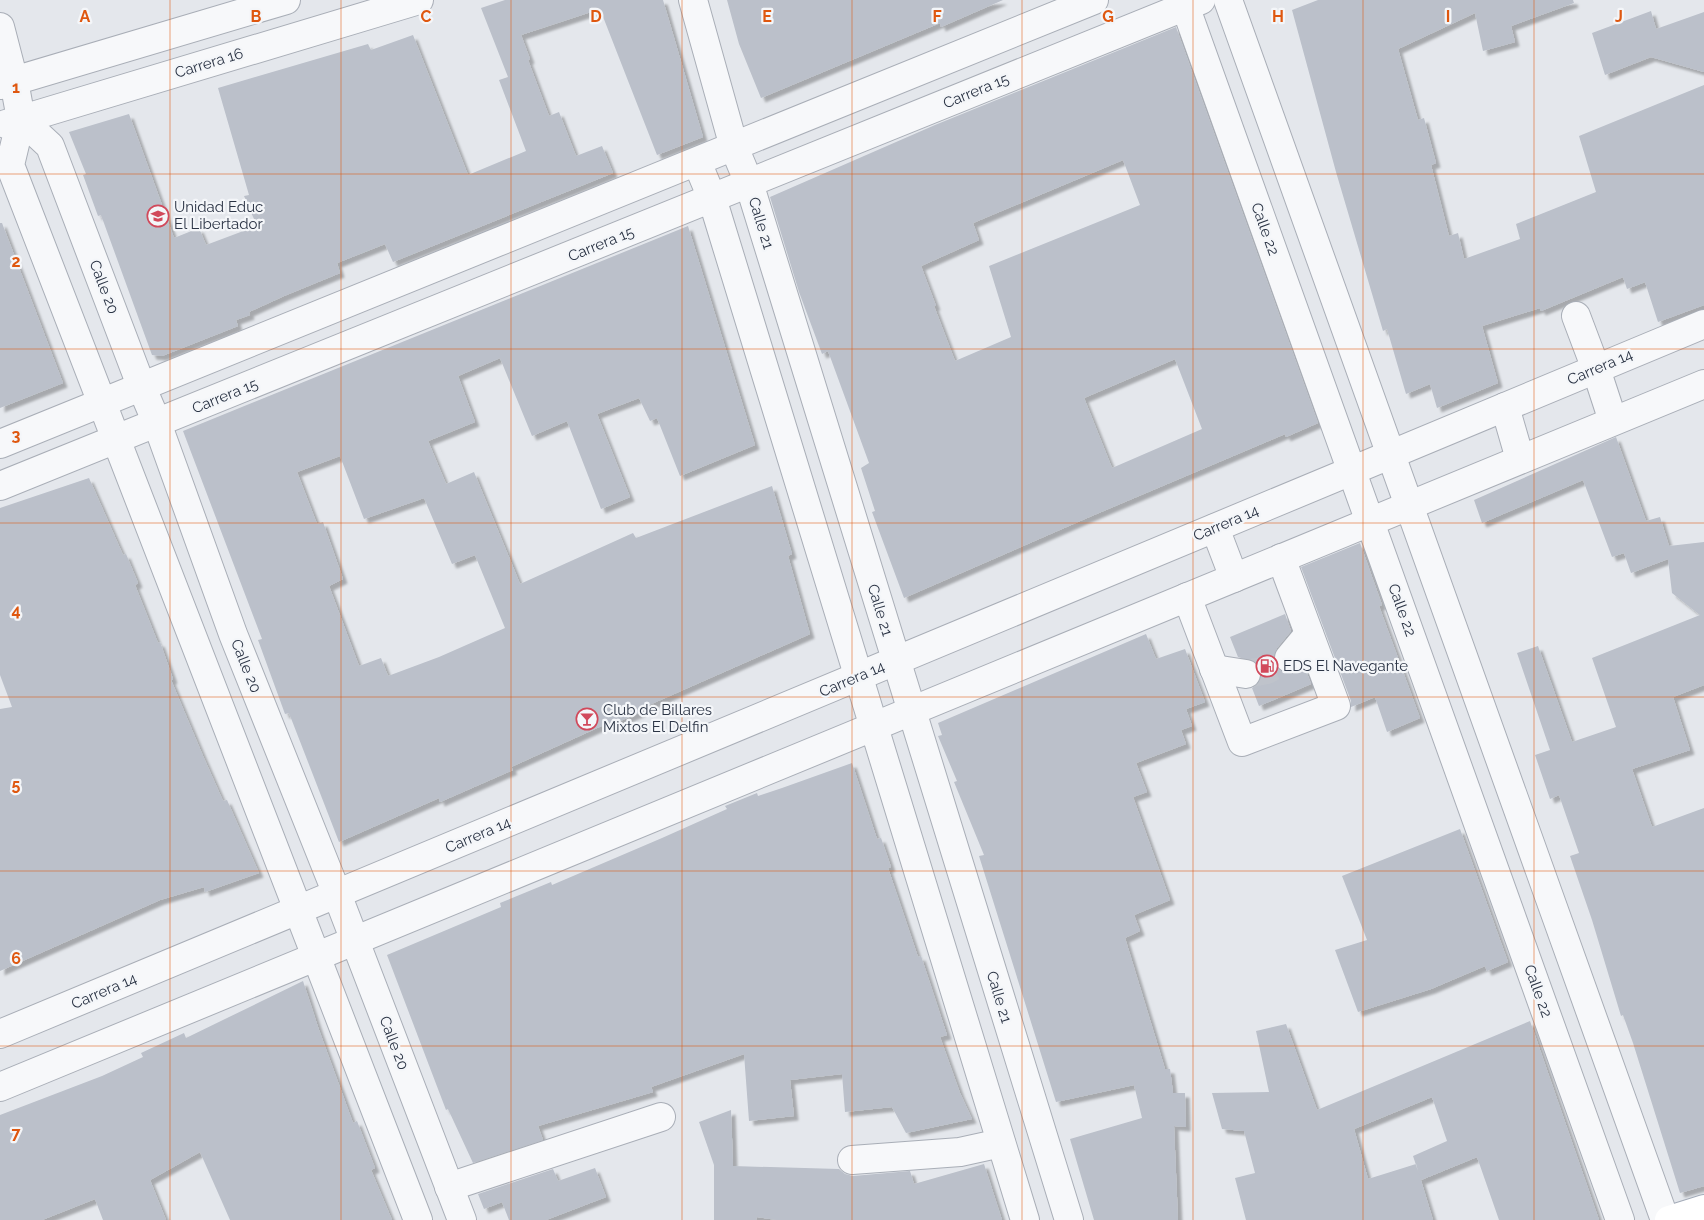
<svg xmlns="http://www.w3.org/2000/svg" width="1704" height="1220" viewBox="0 0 1704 1220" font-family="Raleway,sans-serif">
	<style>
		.building { fill: #bbc0ca; fill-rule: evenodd; filter: url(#shadow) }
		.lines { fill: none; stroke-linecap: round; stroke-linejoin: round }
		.minor-tunnel { stroke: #bfc3cb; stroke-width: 28; stroke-dasharray: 28 14; stroke-linecap: butt }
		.minor-casing { stroke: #a9aeb7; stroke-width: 30 }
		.major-casing { stroke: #a3abb8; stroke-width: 30 }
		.minor { stroke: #f7f8fa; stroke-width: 28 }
		.major { stroke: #fff; stroke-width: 28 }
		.grid { fill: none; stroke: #df570f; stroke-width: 1; stroke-opacity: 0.55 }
		.labels { text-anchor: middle; stroke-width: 4.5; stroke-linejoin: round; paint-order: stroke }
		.street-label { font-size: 15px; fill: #2b3445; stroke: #f4f6f9 }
		.poi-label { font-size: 15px; fill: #2b3445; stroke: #f4f6f9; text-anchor: start }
		.grid-label { font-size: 16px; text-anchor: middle; font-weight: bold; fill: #df570f; stroke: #f4f6f9; stroke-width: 4.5; stroke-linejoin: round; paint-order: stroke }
	</style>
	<defs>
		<filter id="shadow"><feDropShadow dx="4.5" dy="4.5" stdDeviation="1" flood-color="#0004"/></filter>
	</defs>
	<rect width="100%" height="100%" fill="#e4e7ec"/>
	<g class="building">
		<path d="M505,0H663L703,137L657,155L600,9L521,35L530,59L528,60L549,116L559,112L576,156L602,146L613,173L393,262L385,244L337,263L340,273L284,296L249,312L250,315L236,320L238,326L162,356L152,355L101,215L98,216L83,175L86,174L69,132L129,114L174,238L199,228L206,245L257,226L244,196L249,195L218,88L368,44L371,50L413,35L468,175L526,151L499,80L508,77L481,8Z"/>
		<path d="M727,0H1003L941,27L940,23L761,98L739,44Z"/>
		<path d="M1318,0H1573L1574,3L1511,26L1515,42L1483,51L1475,13L1398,49L1418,120L1424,118L1436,163L1431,165L1449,236L1458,233L1464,259L1520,239L1516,224L1596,192L1579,136L1704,85V305L1658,322L1645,282L1627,289L1623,277L1541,311L1540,308L1482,326L1498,383L1437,408L1430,384L1406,394L1387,329L1383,331L1336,172L1292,10Z"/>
		<path d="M1651,11L1656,29L1704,12V72L1651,57L1605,75L1592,33Z"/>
		<path d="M1176,27L1318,423L1286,437L1285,434L1087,518L904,598L872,512L875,511L861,468L869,463L828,351L822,354L799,292L770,197L935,125ZM1123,160L1140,205L989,266L1011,337L955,361L934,306H936L921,266L979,240L973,223ZM1175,359L1202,429L1112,468L1084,398Z"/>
		<path d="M0,223H2L63,383L0,408Z"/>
		<path d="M688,226L755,445L680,476L657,418L650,421L639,398L597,414L630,497L601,509L567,421L532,436L500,358L458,376L475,422L428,441L446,484L474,472L520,584L633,533L636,538L772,486L792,554L788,556L810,634L640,709L641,712L618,722L617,719L511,767L513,770L440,802L439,798L339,842L289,713L285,714L258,640L262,639L183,431ZM340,456L364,519L424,498L452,564L475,555L505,628L439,657L388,676L381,658L359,666L329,586L343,579L323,522L317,524L297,472Z"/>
		<path d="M1616,437L1646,521L1660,517L1669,546L1704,542V685L1673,697L1690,750L1632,769L1652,827L1704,808V1186L1680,1193L1633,1043L1623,1015L1621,1016L1592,920L1570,856L1579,853L1559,795L1550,799L1535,755L1550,750L1517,653L1538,646L1572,742L1616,727L1592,658L1700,615L1672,593L1668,559L1631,573L1624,553L1612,557L1583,480L1482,523L1474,500Z"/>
		<path d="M89,478L123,555L126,554L138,583L135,585L158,643L160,642L173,679L171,680L203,756L223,801L227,800L259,873L205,892L204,887L160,900L0,971V709L12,707L0,675V508Z"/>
		<path d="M1360,543L1382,605L1379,606L1420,718L1387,732L1375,697L1351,707V701L1301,567Z"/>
		<path d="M1285,614L1291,631L1277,648L1274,656L1275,664L1279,670L1287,673L1295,672L1304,665L1311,684L1259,706L1252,688L1258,684L1261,677L1260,668L1255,662L1238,657L1230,637Z"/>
		<path d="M1146,634L1156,659L1185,649L1205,702L1186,709L1192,726L1181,730L1186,744L1136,763L1147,792L1133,797L1170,900L1134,915L1140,931L1125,938L1165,1069H1170L1173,1093H1185L1186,1127L1174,1126L1178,1220H1094L1070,1139L1142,1118L1134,1085L1056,1102L979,856L984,855L961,799L954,782L957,781L938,736L942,735L938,723Z"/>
		<path d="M852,763L877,839L881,838L891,867L888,868L918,957L921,956L947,1035L940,1037L960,1093L972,1119L906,1133L892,1107L845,1112L842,1074L790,1080L794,1116L749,1121L744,1054L651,1087L653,1092L538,1126L543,1140L473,1163L448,1109L446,1110L387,955L501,907L500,903L551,882L552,885L662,838L727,809L725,806L757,793L758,796L782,788Z"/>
		<path d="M1460,829L1508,962L1487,971L1485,966L1431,989L1358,1012L1335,950L1367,940L1342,876Z"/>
		<path d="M303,981L319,1030L353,1123L357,1121L375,1168L371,1170L392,1220H230L200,1152L150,1180L166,1220H103L95,1199L42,1220H0V1115L102,1076L143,1057L141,1053L184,1033L186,1038Z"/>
		<path d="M1530,1021L1599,1220H1499L1477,1157L1421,1180L1413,1156L1447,1141L1432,1097L1354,1129L1368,1179L1416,1164L1433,1220H1246L1235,1178L1255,1173L1244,1131L1222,1129L1212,1093L1269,1092L1256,1031L1286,1024L1317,1110Z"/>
		<path d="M731,1110L733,1166L839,1169L845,1174L853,1176L910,1171L914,1184L984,1164L1002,1220H777L757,1217L756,1220H714V1165L699,1122Z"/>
		<path d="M595,1168L606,1197L546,1220H509L502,1202L484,1209L478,1194L553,1169L558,1181Z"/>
	</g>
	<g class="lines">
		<path class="minor-tunnel" d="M1246,674L1267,670L1289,658"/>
		<g class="minor-casing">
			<g id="minor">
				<path d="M693,0L734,147L749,183L1069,1220"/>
				<path d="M1183,0L1620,1220"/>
				<path d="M1228,0L1665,1220"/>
				<path d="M0,27L14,81L21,119L10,165L418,1220"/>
				<path d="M0,85L286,0"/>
				<path d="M21,119L50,146L142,388L157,423L233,634L337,894L462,1220"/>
				<path d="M6,124L419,0"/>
				<path d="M697,162L712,198L1025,1220"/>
				<path d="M1576,316L1596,369L1613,421"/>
				<path d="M1505,407L1520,459"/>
				<path d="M0,444L1094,0"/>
				<path d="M0,486L1201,0"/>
				<path d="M1215,528L1234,578"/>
				<path d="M1187,597L1242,742L1336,706L1281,558"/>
				<path d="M1289,658L1309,634"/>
				<path d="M1214,669L1246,674"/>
				<path d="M0,1034L1704,324"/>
				<path d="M0,1087L1704,384"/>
				<path d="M852,1160L960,1152L1001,1143"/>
				<path d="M449,1187L661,1117"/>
			</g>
		</g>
		<g class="major-casing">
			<path id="major" d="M1669,1220L1704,1209"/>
		</g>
		<use href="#minor" class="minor"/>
		<use href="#major" class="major"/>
	</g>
	<path class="grid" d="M170,0V1220M341,0V1220M511,0V1220M682,0V1220M852,0V1220M1022,0V1220M1193,0V1220M1363,0V1220M1534,0V1220M0,174H1704M0,349H1704M0,523H1704M0,697H1704M0,871H1704M0,1046H1704"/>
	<defs>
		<g id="school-ring" transform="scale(1.125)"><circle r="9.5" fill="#f4f6f9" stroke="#d1495b" stroke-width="1.5"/><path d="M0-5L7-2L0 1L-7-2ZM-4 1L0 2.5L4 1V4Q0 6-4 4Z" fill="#d1495b"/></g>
		<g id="fuel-ring" transform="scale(1.125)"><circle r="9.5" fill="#f4f6f9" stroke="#d1495b" stroke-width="1.5"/><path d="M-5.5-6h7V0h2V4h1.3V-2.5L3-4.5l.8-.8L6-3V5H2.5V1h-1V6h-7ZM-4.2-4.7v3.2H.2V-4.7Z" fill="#d1495b"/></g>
		<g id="bar-ring" transform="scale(1.125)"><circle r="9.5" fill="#f4f6f9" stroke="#d1495b" stroke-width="1.5"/><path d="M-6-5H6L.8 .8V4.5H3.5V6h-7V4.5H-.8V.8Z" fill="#d1495b"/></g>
	</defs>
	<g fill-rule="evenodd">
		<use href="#school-ring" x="158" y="216"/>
		<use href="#fuel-ring" x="1267" y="666"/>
		<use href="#bar-ring" x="587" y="719"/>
	</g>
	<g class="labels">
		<g class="street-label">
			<text transform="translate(209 63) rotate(-17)" y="5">Carrera 16</text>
			<text transform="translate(976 91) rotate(-22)" y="5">Carrera 15</text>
			<text transform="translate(761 223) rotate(73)" y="5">Calle 21</text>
			<text transform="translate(1265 229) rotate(70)" y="5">Calle 22</text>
			<text transform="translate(601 244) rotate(-22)" y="5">Carrera 15</text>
			<text transform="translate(104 287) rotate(69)" y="5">Calle 20</text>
			<text transform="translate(1600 367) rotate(-23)" y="5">Carrera 14</text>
			<text transform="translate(225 396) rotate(-22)" y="5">Carrera 15</text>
			<text transform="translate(1226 523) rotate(-23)" y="5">Carrera 14</text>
			<text transform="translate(880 610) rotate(73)" y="5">Calle 21</text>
			<text transform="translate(1402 610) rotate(70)" y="5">Calle 22</text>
			<text transform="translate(246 666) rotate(68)" y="5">Calle 20</text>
			<text transform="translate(852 679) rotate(-23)" y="5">Carrera 14</text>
			<text transform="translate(478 835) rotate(-23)" y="5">Carrera 14</text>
			<text transform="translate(104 991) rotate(-23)" y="5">Carrera 14</text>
			<text transform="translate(1538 991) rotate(70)" y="5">Calle 22</text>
			<text transform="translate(999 997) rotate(73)" y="5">Calle 21</text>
			<text transform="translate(394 1043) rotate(69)" y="5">Calle 20</text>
		</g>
		<g class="poi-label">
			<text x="174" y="212">Unidad Educ<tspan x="174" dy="17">El Libertador</tspan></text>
			<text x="1283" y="671">EDS El Navegante</text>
			<text x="603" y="715">Club de Billares<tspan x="603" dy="17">Mixtos El Delfin</tspan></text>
		</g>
	</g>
	<g class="grid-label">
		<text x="85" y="22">A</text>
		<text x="256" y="22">B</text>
		<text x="426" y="22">C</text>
		<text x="596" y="22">D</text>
		<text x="767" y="22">E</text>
		<text x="937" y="22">F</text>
		<text x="1108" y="22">G</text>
		<text x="1278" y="22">H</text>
		<text x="1448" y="22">I</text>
		<text x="1619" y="22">J</text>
		<text x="16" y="93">1</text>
		<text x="16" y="267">2</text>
		<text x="16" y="441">3</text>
		<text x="16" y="616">4</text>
		<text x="16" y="790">5</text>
		<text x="16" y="964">6</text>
		<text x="16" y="1139">7</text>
	</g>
</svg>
